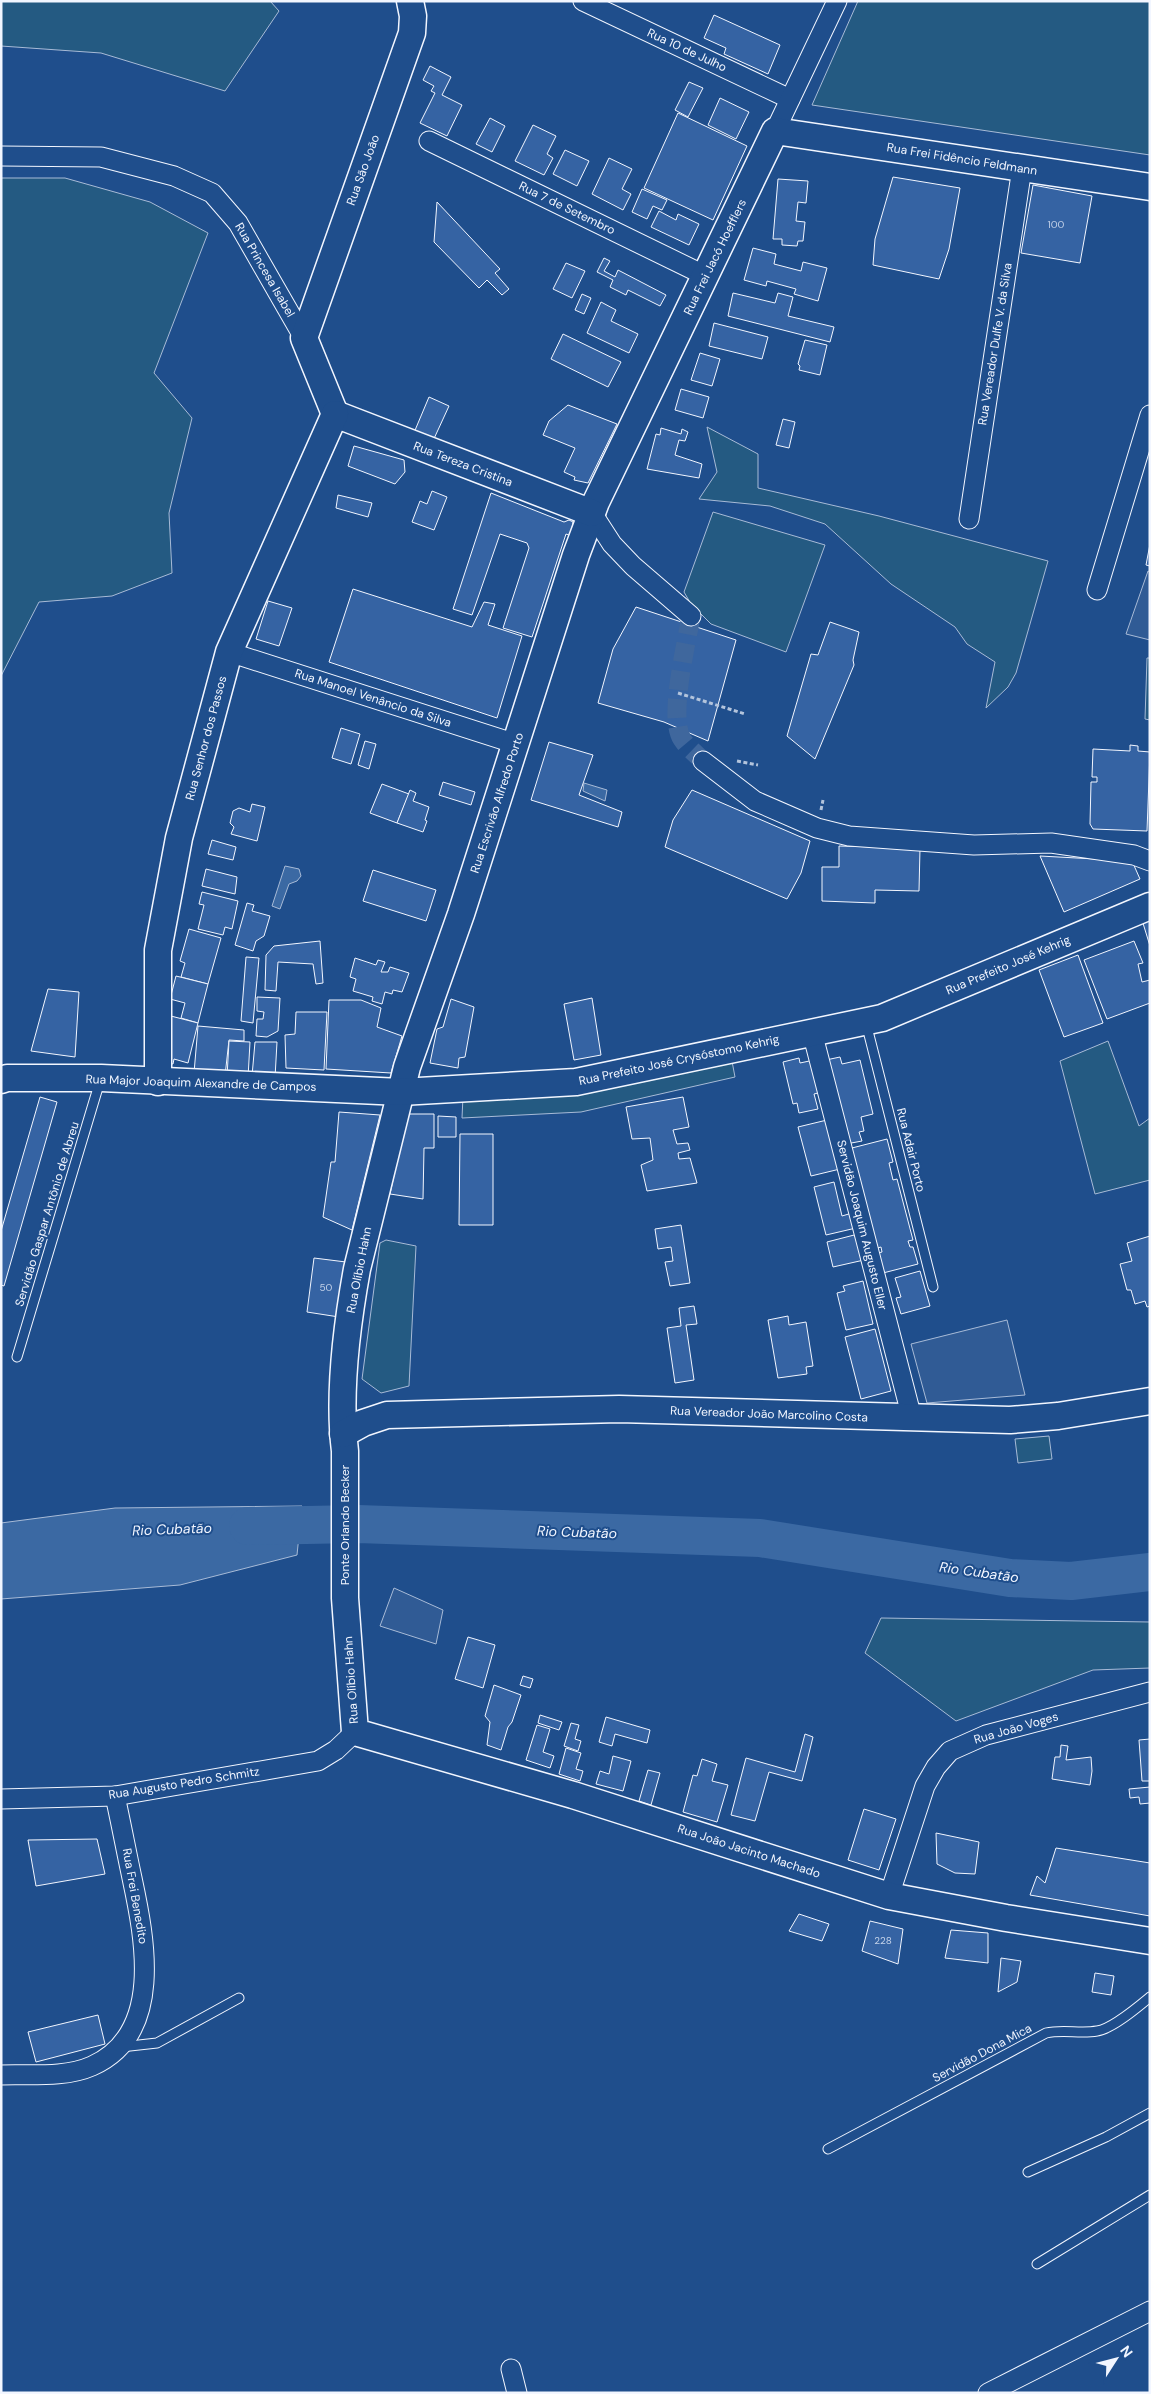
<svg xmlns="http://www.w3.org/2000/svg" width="1151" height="2394" viewBox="0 0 1151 2394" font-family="'DM Sans',sans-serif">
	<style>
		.green { fill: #245a82; stroke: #a8bbd7 }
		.parking { fill: #305b95; stroke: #a8bbd7 }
		.water { fill: #3b69a3; stroke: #a8bbd7 }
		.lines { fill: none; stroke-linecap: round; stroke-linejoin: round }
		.river { stroke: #3b69a3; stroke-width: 38 }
		.building { fill: #3563a3; stroke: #f2f6ff }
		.street-tunnel { stroke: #3f679d; stroke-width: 19; stroke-dasharray: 19 9; stroke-linecap: butt }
		.lane-casing { stroke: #f2f6ff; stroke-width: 11 }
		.street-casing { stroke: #f2f6ff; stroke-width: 21 }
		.secondary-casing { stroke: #f2f6ff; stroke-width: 29 }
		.path { stroke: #b3c4dc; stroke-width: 3; stroke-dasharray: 4 2.5; stroke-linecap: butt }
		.lane { stroke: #1f4e8c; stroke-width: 9 }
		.street { stroke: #1f4e8c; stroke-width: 19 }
		.secondary { stroke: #1f4e8c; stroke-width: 26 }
		.labels { text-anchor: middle; stroke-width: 4; stroke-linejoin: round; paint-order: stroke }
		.number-label { font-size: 10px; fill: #c3d1e8 }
		.street-label { font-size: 12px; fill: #f2f6ff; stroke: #1f4e8c }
		.water-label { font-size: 14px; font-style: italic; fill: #f2f6ff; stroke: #1f4e8c }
	</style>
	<rect width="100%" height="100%" fill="#1f4e8c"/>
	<g class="green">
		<path d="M1,1H270L279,11L225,91L101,53L1,46Z"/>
		<path d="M858,1H1150V155L812,105Z"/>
		<path d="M1,178H65L150,202L208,233L154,373L192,418L169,513L172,573L112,596L39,602L1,676Z"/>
		<path d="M707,427L758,454V488L879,516L1048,561L1016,673L1008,687L986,708L995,662L967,644L955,627L891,584L825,524L770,506L699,499L717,472Z"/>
		<path d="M713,512L825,545L786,652L711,624L691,604L684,592Z"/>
		<path d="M1147,658H1150V720L1145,719Z"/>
		<path d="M1108,1041L1139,1126L1150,1118V1180L1095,1194L1060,1061Z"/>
		<path d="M731,1056L735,1077L581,1112L462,1118L463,1096Z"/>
		<path d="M386,1240L416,1246L409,1386L381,1393L362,1379L380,1243Z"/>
		<path d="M1049,1436L1052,1459L1018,1463L1015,1439Z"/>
		<path d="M881,1618L1150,1622V1668L1093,1670L956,1721L865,1653Z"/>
	</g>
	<g class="parking">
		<path d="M1148,571L1150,572V640L1126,634Z"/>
		<path d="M1007,1320L1025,1395L927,1403L911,1344Z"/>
		<path d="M394,1588L443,1610L436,1644L380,1626Z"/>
	</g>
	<g class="water">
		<path d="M584,783L607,790L605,801L583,791Z"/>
		<path d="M285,866L299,869L301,876L297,881L289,884L280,909L272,906Z"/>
		<path d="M302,1506L297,1555L180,1585L1,1599V1523L115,1508Z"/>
	</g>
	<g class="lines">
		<path class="river" d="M248,1526L358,1524L760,1538L1010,1578L1071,1581L1150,1572"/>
	</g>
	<g class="building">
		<path d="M714,15L780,45L768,74L724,54L726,48L704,38Z"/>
		<path d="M430,66L451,77L442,95L462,105L447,136L420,123L435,93L431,91L434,86L423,80Z"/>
		<path d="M689,82L703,88L688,117L675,110Z"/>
		<path d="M720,98L749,112L736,139L708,125Z"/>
		<path d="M678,113L747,146L713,220L644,188Z"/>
		<path d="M490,118L505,126L492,152L476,144Z"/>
		<path d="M533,125L556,136L547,154L553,158L544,175L515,161Z"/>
		<path d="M565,150L589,161L577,186L553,174Z"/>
		<path d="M609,158L632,169L622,189L631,194L623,210L592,194Z"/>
		<path d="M893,177L960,188L949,249L939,279L873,265L875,239Z"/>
		<path d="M778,179L808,181L806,203L798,202L796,221L805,222L803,241H798L797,246L782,245V239H773Z"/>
		<path d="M1033,185L1092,196L1080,263L1021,253Z"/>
		<path d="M642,189L667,200L662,210L653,206L647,219L632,212Z"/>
		<path d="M437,202L500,269L495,273L509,289L502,295L487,280L479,288L434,242Z"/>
		<path d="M659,211L676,220L678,214L699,224L689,245L651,227Z"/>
		<path d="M753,248L776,254L774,264L801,271L803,262L827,268L818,301L794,294L796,289L767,281L766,286L744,280Z"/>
		<path d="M604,258L610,261L604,271L615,277L618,270L666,295L660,306L628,290L626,295L610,287L613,280L597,272Z"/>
		<path d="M566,263L585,271L572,298L553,289Z"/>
		<path d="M733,293L775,303L778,293L793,297L788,316L834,327L830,342L728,316Z"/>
		<path d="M582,294L591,298L584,314L575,310Z"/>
		<path d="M601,302L616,310L611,321L638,334L629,353L587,333Z"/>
		<path d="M714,323L768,337L762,359L709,346Z"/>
		<path d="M563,334L621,362L608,387L551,359Z"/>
		<path d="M805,340L827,345L820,375L799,370L800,366L798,364Z"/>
		<path d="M700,353L720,359L712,386L691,380Z"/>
		<path d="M681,389L709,397L703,418L675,410Z"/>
		<path d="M429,397L449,406L432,443L413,435Z"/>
		<path d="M568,405L617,424L588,483L574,480L575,477L564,472L575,448L543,435L549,421Z"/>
		<path d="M783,419L795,422L789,448L776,445Z"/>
		<path d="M661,428L681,434L682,429L688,432L685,441L679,440L675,455L702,464L699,478L647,469L656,434L660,435Z"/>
		<path d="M354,446L404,460L405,472L395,484L348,466Z"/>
		<path d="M432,491L447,497L434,530L412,522L420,501L427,504Z"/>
		<path d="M491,493L564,522L569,520L573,522L571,536L566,534L532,637L503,628L529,548L527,543L500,534L472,615L453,609Z"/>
		<path d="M338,495L372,503L368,517L336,508Z"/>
		<path d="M1150,544V566L1146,565Z"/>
		<path d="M353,589L472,627L484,602L495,604L488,625L522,636L497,718L329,662Z"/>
		<path d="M268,601L292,608L279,646L256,639Z"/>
		<path d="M636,607L736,640L708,741L664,722L598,703L613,649Z"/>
		<path d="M830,622L859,632L853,660L854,665L815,759L787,736L811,654L818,655Z"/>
		<path d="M341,728L360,734L351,764L332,758Z"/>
		<path d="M365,741L376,744L369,769L358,765Z"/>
		<path d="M549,742L593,755L579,795L622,812L618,827L531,800Z"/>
		<path d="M1130,745L1138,746V751L1150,752L1147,831L1093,829L1090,824L1091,782H1097V777H1092L1093,749L1130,751Z"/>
		<path d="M443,782L475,792L471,805L439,795Z"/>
		<path d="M382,784L409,794L397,823L370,813Z"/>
		<path d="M410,790L416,793L413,801L429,807L425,820L427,821L423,832L397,823Z"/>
		<path d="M692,790L810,841L801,873L787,899L665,847L673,820Z"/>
		<path d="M252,804L265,807L257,841L231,834L234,827L230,823L233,811L239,808L250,812Z"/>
		<path d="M212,840L236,847L233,860L208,854Z"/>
		<path d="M839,846L920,848L919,891L875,890V903L822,901V867H839Z"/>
		<path d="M1040,856L1132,861L1140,879L1064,912Z"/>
		<path d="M206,869L237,877L235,894L202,886Z"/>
		<path d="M373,870L436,890L426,921L363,901Z"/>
		<path d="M202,892L238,901L232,929L225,927L223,935L198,929L204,905L199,904Z"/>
		<path d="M247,903L254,905L252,911L270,916L264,936L256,941L253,951L235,945Z"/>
		<path d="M1150,917V946L1142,920Z"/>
		<path d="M189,929L221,938L208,984L181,977L185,963L180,961Z"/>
		<path d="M320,941L323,983L316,984L313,964L278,962L276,991L265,990L266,955L274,946Z"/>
		<path d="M1134,941L1143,963L1138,964L1142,982L1150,980V1003L1107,1019L1084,960Z"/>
		<path d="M1078,955L1103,1023L1064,1037L1039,970Z"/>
		<path d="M246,957L259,958L253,1023L241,1021Z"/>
		<path d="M355,958L376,965L378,960L385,962L381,972H388L390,967L409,973L402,992L393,990L392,994L385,992L382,1004L372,1001L373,997L353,991L356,979L350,977Z"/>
		<path d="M176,976L208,984L198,1023L181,1018L185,1003L170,999Z"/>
		<path d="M48,989L79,992L75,1057L31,1051Z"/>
		<path d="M257,997L280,998L278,1031L267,1037L256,1036L257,1019H263L264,1012L257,1011Z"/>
		<path d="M592,998L601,1055L574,1060L564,1004Z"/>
		<path d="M451,999L474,1007L465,1057L459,1058L458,1068L430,1063L437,1029L443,1027Z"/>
		<path d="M329,1000H361L381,1008L377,1027L402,1036L391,1073L326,1069Z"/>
		<path d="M296,1012H327L324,1070L286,1068L285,1035L295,1034Z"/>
		<path d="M167,1015L198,1023L188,1063L174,1059L173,1064L162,1062Z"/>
		<path d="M198,1026L244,1030V1041L229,1040L225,1076L194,1073Z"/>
		<path d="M229,1041L250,1042L248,1078L227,1077Z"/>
		<path d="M255,1042H277L275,1078L252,1076Z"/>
		<path d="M840,1057L842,1064L860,1060L873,1114L861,1117L864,1131L859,1132L862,1141L846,1144L826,1060Z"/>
		<path d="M799,1058L800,1063L814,1060L822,1092L814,1094L818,1109L799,1113L797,1103L793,1104L783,1062Z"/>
		<path d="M40,1097L57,1102L4,1286L1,1285V1231Z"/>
		<path d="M683,1097L689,1127L673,1130L677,1144L688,1143L690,1150L678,1153L679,1159L690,1158L697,1183L647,1191L641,1165L653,1160L650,1138L632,1139L626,1107Z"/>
		<path d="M339,1112L380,1115L352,1230L323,1217L331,1162H335Z"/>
		<path d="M407,1114H434V1148H424L423,1199L390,1194Z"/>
		<path d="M438,1116L456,1117V1137H438Z"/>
		<path d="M827,1120L840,1169L811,1176L798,1127Z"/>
		<path d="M460,1134H493V1225H459Z"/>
		<path d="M887,1139L893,1162L889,1163L893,1180L897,1179L913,1240L908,1241L910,1247H913L918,1264L883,1273L878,1253L882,1252L881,1247L874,1249L848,1149Z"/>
		<path d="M834,1182L842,1216L852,1213L856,1228L826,1235L814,1187Z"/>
		<path d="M681,1225L690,1283L670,1286L665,1262L673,1261L671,1247L658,1249L655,1229Z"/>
		<path d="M858,1234L864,1260L833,1267L827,1242Z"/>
		<path d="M1150,1236V1306L1147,1307L1145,1301L1135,1304L1131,1290H1127L1120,1264L1132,1261L1127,1243Z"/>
		<path d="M314,1258L346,1262L339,1317L307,1312Z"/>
		<path d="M920,1271L930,1306L901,1314L896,1298L901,1297L895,1278Z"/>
		<path d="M863,1281L873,1324L846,1330L837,1293L845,1291L843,1286Z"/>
		<path d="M694,1306L697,1324L686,1325L694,1380L675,1383L667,1328L681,1326L679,1308Z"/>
		<path d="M788,1316L789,1325L806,1322L813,1366L806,1367L807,1374L778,1378L768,1320Z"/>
		<path d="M875,1329L891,1391L861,1399L845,1337Z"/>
		<path d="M468,1637L495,1645L483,1688L455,1679Z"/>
		<path d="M523,1676L533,1679L530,1688L520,1685Z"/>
		<path d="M494,1685L521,1695L512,1722L508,1727L501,1750L487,1745L490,1722L485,1716Z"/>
		<path d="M540,1715L562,1722L559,1730L538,1723Z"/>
		<path d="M606,1717L650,1730L647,1743L615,1734L612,1746L599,1742Z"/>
		<path d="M571,1723L579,1725L575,1739L581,1741L578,1751L564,1746Z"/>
		<path d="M537,1725L550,1729L543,1752L554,1756L550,1768L526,1760Z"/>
		<path d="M805,1734L813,1737L802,1781L769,1772L755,1821L731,1815L746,1758L795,1772Z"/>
		<path d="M1150,1739V1781H1142L1139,1740Z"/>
		<path d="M1061,1745L1068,1746L1066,1760L1091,1757L1092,1771L1090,1785L1052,1779L1055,1757H1060Z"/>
		<path d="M566,1748L581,1753L576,1769L583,1771L580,1781L559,1774Z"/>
		<path d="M613,1756L631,1761L623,1791L596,1784L600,1771L609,1774Z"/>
		<path d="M702,1759L717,1764L712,1781L728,1785L717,1822L683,1812L693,1775L697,1776Z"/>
		<path d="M648,1770L660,1773L651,1805L639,1801Z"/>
		<path d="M1150,1787V1803L1140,1804L1139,1797L1130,1798L1129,1789Z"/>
		<path d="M864,1809L896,1819L879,1870L848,1860Z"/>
		<path d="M936,1833L979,1842L975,1874L955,1873L937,1864Z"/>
		<path d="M97,1839L105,1874L36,1886L28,1840Z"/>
		<path d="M1056,1848L1150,1863V1916L1030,1895L1037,1876L1045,1883Z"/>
		<path d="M799,1914L829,1924L822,1941L789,1931Z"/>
		<path d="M870,1921L903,1929L898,1964L862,1951Z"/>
		<path d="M951,1930L988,1933V1963L945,1958Z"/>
		<path d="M1001,1958L1021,1961L1017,1982L998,1992Z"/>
		<path d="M1095,1973L1114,1976L1111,1995L1092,1992Z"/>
		<path d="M98,2015L105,2044L36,2062L28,2032Z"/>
	</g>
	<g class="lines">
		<path class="street-tunnel" d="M691,616C687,642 668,717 682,739C687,747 696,754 703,761"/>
		<g class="lane-casing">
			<g id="lane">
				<path d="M866,1023L933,1287"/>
				<path d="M17,1357L100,1081"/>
				<path d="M121,2047L157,2043L239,1998"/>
				<path d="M828,2149L1046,2033C1063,2029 1080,2034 1097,2031C1112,2029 1138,2007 1150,1997"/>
				<path d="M1028,2172L1106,2137L1150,2113"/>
				<path d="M1037,2264L1150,2195"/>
			</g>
		</g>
		<g class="street-casing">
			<g id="street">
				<path d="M583,1L790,99"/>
				<path d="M775,131L837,1"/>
				<path d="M429,141L706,276"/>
				<path d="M1,156L101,157L174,176L212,193L238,223L304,338"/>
				<path d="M592,513L612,544L633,566L691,616"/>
				<path d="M969,519L1022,168"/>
				<path d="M1097,590L1150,415"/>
				<path d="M229,652L516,744"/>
				<path d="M703,761L755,801L817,828L849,836L974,845L1051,843L1134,855L1150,861"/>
				<path d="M812,1032L912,1418"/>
				<path d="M1,1799L115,1796L318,1761L336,1750L355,1732"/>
				<path d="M889,1896L925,1786L936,1767L950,1751L986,1735L1150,1692"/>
				<path d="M1,2075C30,2074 65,2078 92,2066C164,2034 145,1939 132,1878C126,1850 121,1823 115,1796"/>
				<path d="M511,2369L517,2393"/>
				<path d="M988,2393L1150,2311"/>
			</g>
		</g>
		<g class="secondary-casing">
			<g id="secondary">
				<path d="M1150,187L775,131L596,502L576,555L461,914L407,1067L357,1269C347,1324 338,1395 345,1451V1598L355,1732L573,1795L889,1896L1006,1918L1150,1941"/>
				<path d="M335,414L304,338L412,33L413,16L410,1"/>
				<path d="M335,414L592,513"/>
				<path d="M1,1080L7,1078H101L401,1092L576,1082L882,1018L1150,906"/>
				<path d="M158,1082V950L179,838L229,652L335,414"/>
				<path d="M343,1434L363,1423L387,1415L619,1409L1010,1420L1058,1416L1150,1401"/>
			</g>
		</g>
		<g class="path">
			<path d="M678,693L745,714"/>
			<path d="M737,761L758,765"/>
			<path d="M821,810L823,800"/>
		</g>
		<use href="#lane" class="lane"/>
		<use href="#street" class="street"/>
		<use href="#secondary" class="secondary"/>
	</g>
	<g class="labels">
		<g class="number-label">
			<text x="1056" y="228">100</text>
			<text x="326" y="1291">50</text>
			<text x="883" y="1944">228</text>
		</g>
		<g class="street-label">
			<text transform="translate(687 50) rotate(25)" y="4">Rua 10 de Julho</text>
			<text transform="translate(962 159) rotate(9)" y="4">Rua Frei Fidêncio Feldmann</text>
			<text transform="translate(363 170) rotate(-70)" y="4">Rua São João</text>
			<text transform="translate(567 208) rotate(26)" y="4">Rua 7 de Setembro</text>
			<text transform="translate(715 257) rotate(-64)" y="4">Rua Frei Jacó Hoefflers</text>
			<text transform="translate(265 270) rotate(60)" y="4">Rua Princesa Isabel</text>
			<text transform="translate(995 344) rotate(-81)" y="4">Rua Vereador Dulfe V. da Silva</text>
			<text transform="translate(463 464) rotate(21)" y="4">Rua Tereza Cristina</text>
			<text transform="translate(373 698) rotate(18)" y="4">Rua Manoel Venâncio da Silva</text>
			<text transform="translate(206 738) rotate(-75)" y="4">Rua Senhor dos Passos</text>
			<text transform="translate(497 803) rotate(-72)" y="4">Rua Escrivão Alfredo Porto</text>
			<text transform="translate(1008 965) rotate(-23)" y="4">Rua Prefeito José Kehrig</text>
			<text transform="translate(679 1060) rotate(-12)" y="4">Rua Prefeito José Crysóstomo Kehrig</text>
			<text transform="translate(201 1083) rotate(2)" y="4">Rua Major Joaquim Alexandre de Campos</text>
			<text transform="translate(911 1150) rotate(76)" y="4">Rua Adair Porto</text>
			<text transform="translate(47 1214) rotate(-73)" y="4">Servidão Gaspar Antônio de Abreu</text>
			<text transform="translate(862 1225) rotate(76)" y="4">Servidão Joaquim Augusto Eller</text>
			<text transform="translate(359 1270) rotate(-79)" y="4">Rua Olíbio Hahn</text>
			<text transform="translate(769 1414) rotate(2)" y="4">Rua Vereador João Marcolino Costa</text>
			<text transform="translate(345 1525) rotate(-90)" y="4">Ponte Orlando Becker</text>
			<text transform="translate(351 1680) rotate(-94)" y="4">Rua Olíbio Hahn</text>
			<text transform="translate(1016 1728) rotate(-16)" y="4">Rua João Voges</text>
			<text transform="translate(184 1783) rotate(-9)" y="4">Rua Augusto Pedro Schmitz</text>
			<text transform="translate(749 1851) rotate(18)" y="4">Rua João Jacinto Machado</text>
			<text transform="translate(135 1896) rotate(80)" y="4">Rua Frei Benedito</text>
			<text transform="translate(982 2053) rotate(-28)" y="4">Servidão Dona Mica</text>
		</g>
		<g class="water-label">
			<text transform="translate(172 1529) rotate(-2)" y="5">Rio Cubatão</text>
			<text transform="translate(577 1532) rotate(2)" y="5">Rio Cubatão</text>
			<text transform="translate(979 1572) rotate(8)" y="5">Rio Cubatão</text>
		</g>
	</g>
	<rect width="1151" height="2394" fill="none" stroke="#f2f6ff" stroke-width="5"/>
	<g transform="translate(1116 2359) rotate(54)" stroke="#1f4e8c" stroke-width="4" paint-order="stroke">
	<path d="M0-4L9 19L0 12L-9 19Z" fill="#f2f6ff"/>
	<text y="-8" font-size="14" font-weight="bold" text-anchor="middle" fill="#f2f6ff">N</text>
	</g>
</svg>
